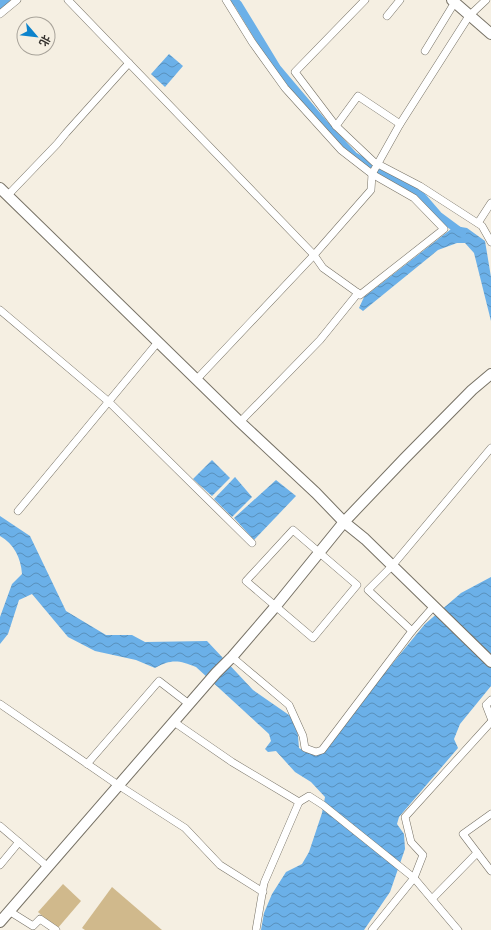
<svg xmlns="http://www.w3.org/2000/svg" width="491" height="930" viewBox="0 0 491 930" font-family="'Open Sans','Noto Sans SC',sans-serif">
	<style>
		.pitch { fill: #d0b98c }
		.water { fill: url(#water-waves) }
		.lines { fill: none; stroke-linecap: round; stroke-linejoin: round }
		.canal { stroke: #6bb0e8; stroke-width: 8 }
		.street-casing { stroke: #777266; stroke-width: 8 }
		.secondary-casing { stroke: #777266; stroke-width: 12 }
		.street { stroke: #fff; stroke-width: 7 }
		.secondary { stroke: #fff; stroke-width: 10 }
	</style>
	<defs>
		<pattern id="water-waves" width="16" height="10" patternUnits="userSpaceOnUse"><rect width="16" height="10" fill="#6bb0e8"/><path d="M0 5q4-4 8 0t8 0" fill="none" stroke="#5990bc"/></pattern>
	</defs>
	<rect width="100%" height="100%" fill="#f5efe2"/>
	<g class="pitch">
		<path d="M63,884L81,901L57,929L38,912Z"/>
		<path d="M112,887L162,930H85L82,928Z"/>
	</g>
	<g class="water">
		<path d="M169,54L183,66L165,87L151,74Z"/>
		<path d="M455,226L467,228L485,241L491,277V321L474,253L465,243H457L438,250L363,311L359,308L364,297Z"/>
		<path d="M212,460L230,478L212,496L193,479Z"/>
		<path d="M235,477L252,497L232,517L214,499Z"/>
		<path d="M276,480L296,496L254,540L234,518Z"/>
		<path d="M0,516L30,536L66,611L106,635H132L145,642L207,641L253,690L289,715L297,725L299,748L306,752L317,755L425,624L461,593L491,577V686L460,724L454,739L458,748L399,817L397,824L404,834L405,849L390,892L364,930H261L264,913L272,894L286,872L302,864L309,852L322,813L325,797L311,782L295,772L276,751L268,752L265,749L271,741L269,734L196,667C179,660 171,659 155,668L136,660L95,651L68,637L32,594L19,600L8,634L0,644V617L12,584L22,574C21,558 14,544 0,536Z"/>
	</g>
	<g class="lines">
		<g class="canal">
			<path d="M233,0L238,4L277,68L326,126L354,156L420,194L439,216L462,233"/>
			<path d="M0,5L6,0"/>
		</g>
		<g class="street-casing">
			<g id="street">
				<path d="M68,0L314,255L323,268L358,293L320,340L240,422"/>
				<path d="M226,0L252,42L285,88L341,150L372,174L414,198L444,229L360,295L358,293"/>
				<path d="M365,0L295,72L336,126L374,162L420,186L482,226L491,242"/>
				<path d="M0,14L17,0"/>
				<path d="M387,16L400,0"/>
				<path d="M425,51L455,2"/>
				<path d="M336,126L358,96L400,124"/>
				<path d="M8,195L57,144L66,133L129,63"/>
				<path d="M478,223L491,203"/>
				<path d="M0,310L109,402L252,543"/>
				<path d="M197,379L314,255L371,190L372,174L400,124L469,16L486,0"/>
				<path d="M18,511L158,342"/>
				<path d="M293,530L357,585L313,638L246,581Z"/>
				<path d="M434,606L412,631L368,590L392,566L491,448"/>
				<path d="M232,657L289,705L303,736L305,748L316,752L322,750L412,631"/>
				<path d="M491,700L486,705L491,718"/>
				<path d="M0,704L118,785L185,828L220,865L263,892"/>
				<path d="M174,722L232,762L299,802L264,883L256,930"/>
				<path d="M87,764L159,681L189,704"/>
				<path d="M299,802L309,796L323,805L414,878L458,930"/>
				<path d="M491,814L463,834L491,871"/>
				<path d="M0,826L48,867"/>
				<path d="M0,865L19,842"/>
				<path d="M432,899L477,853"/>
				<path d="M9,911L33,926L40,919L56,930"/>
				<path d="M372,930L414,878L423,855L411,842L405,817L491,722"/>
			</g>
		</g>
		<g class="secondary-casing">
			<g id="secondary">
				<path d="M452,0L491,34"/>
				<path d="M0,188L240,422L316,493L344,522L365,539L491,662"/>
				<path d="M0,922L216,673L232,657L275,607L344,522L405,458L472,390L491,374"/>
			</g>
		</g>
		<use href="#street" class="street"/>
		<use href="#secondary" class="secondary"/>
	</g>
	<g transform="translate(36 36) rotate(118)"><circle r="19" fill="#f5efe2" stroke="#a8a39a"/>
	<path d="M0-3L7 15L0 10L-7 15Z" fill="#0c83cc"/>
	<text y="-6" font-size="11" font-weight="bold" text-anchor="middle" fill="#34312d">北</text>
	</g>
</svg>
